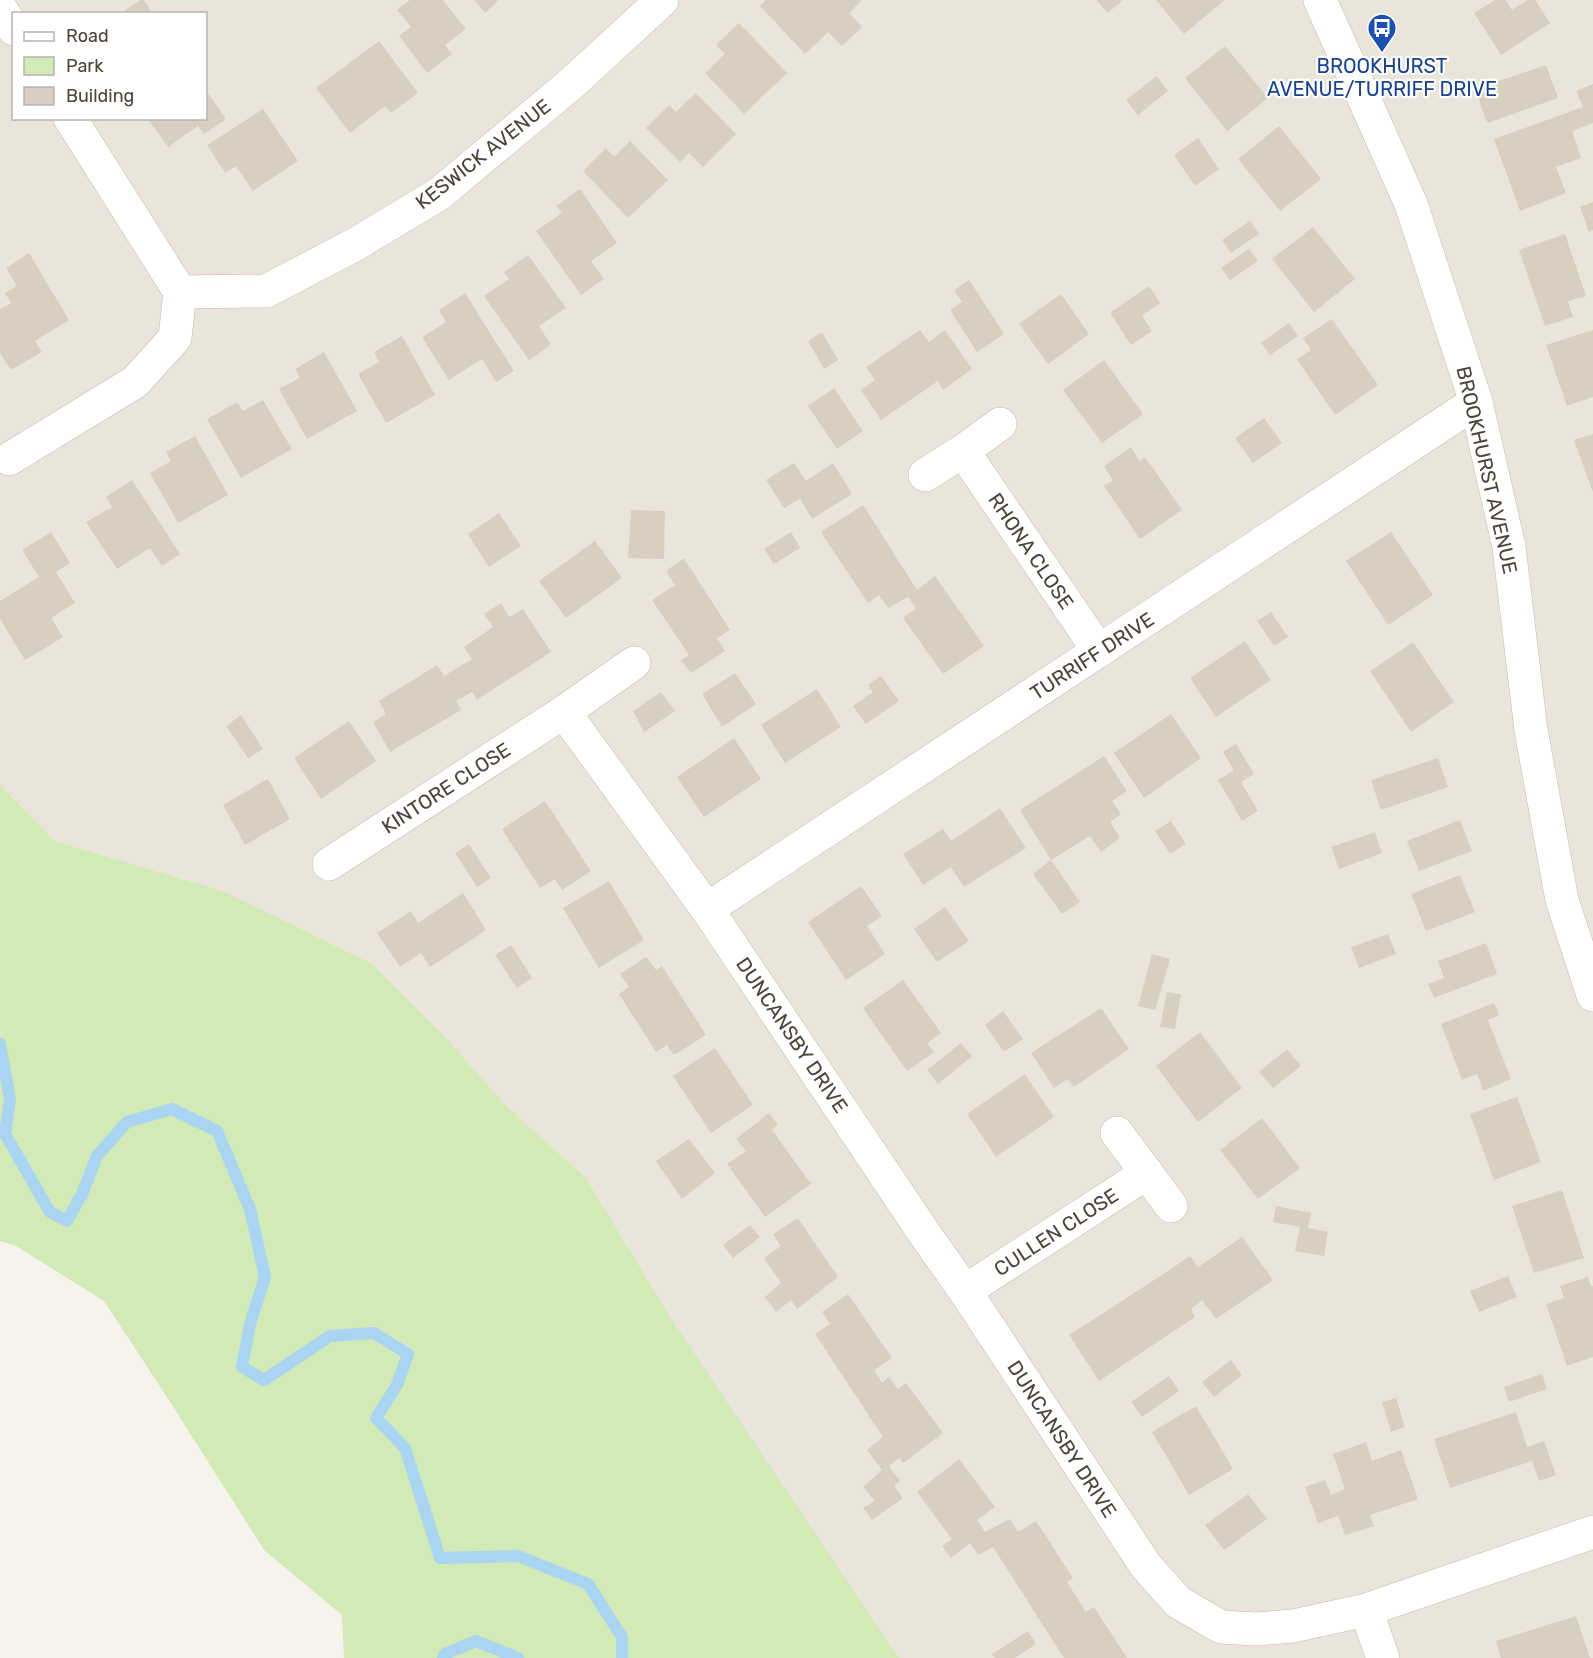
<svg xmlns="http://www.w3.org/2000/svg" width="1593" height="1658" viewBox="0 0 1593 1658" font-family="Rubik,sans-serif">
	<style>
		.residential { fill: #eae5da; fill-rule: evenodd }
		.green { fill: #d2eab5 }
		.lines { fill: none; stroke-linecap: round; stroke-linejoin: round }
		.stream { stroke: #a9d4f2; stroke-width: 12 }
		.building { fill: #d8cfc1 }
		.minor-casing { stroke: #c2bbae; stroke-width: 34 }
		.minor { stroke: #fff; stroke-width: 33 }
		.labels { text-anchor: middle; stroke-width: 4.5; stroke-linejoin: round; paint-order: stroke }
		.transit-label { font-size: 20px; fill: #164399; stroke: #fff }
		.street-label { font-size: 20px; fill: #4b4439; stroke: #fff }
	</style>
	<rect width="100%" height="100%" fill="#f6f3ec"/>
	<path class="residential" d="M0,0H1593V1658H899L669,1315L586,1178L507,1106L445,1037L371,963L223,891L55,841L0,785ZM14,14H206V118H14Z"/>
	<path class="green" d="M0,785L55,841L223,891L371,963L445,1037L507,1106L586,1178L669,1315L899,1658H344L342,1615L264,1550L165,1394L104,1301L16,1246L0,1241Z"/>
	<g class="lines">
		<g class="stream">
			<path d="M0,1044L10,1099L5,1134L50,1212L67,1221L83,1192L97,1156L127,1122L172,1109L217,1131L250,1209L265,1277L250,1324L242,1367L264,1380L330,1336L374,1333L408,1354L397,1385L376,1418L405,1448L440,1558L518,1556L588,1584L622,1637V1658"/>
			<path d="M443,1658L445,1654L476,1641L518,1658"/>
		</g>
	</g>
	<g class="building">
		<path d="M140,0H144L153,14H120Z"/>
		<path d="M410,0H443L466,29L445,45L452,54L427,73L399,36L411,27L397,10Z"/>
		<path d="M474,0H499L485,13Z"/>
		<path d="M766,0H862L849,13L862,27L842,46L828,32L805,54L760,6Z"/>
		<path d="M1096,0H1123L1108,13Z"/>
		<path d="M1156,0H1223L1224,1L1184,34Z"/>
		<path d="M1495,0H1506L1512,10L1528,0H1535L1550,23L1501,55L1474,13Z"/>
		<path d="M739,23L787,73L744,114L705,73L725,54L716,45Z"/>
		<path d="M379,41L418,93L391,113L385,106L350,133L316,88Z"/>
		<path d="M1225,46L1268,98L1227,131L1185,78Z"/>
		<path d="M1546,65L1558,98L1487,123L1475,89Z"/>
		<path d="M1157,76L1168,91L1138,115L1126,100Z"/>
		<path d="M1593,84V123L1572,131L1581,158L1556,167L1566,193L1520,211L1494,139L1583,107L1576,91Z"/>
		<path d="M206,90L226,119L204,134L198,126L168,147L147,118H206Z"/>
		<path d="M696,93L736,134L703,167L689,153L680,162L646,128L669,105L676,112Z"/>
		<path d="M263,109L298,161L253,191L236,166L225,173L207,145Z"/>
		<path d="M1279,126L1321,179L1280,211L1238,159Z"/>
		<path d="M1198,138L1219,169L1195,186L1174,155Z"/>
		<path d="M630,141L668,180L628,218L583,171L606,148L614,157Z"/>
		<path d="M580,189L617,243L591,261L604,279L581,295L536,231L562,213L556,206Z"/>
		<path d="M1593,202V230L1589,232L1580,207Z"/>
		<path d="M1250,221L1259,234L1231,253L1222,240Z"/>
		<path d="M1313,227L1355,279L1314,312L1272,259Z"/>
		<path d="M1565,234L1586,296L1568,301L1573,317L1545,326L1519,250Z"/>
		<path d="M1249,249L1258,261L1230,280L1221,268Z"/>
		<path d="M29,253L69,320L35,341L42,352L11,370L0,353V309L11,303L5,293L17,286L6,268Z"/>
		<path d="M528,255L566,308L539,326L551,345L529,360L484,296L509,279L504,272Z"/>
		<path d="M969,280L1004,334L977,352L950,310L962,302L954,290Z"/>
		<path d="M1149,286L1160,303L1142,316L1152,331L1131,345L1110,313Z"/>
		<path d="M465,293L514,371L496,382L482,359L449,380L422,337L446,322L439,310Z"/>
		<path d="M1061,294L1089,334L1048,364L1019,324Z"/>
		<path d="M1332,319L1378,385L1335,415L1297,359L1311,350L1303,338Z"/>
		<path d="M1289,323L1298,336L1270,355L1261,343Z"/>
		<path d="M920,330L929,342L945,330L972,369L943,390L938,381L881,420L861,390L875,380L866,367Z"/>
		<path d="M1593,330V397L1567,406L1546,345Z"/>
		<path d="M822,332L838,360L824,369L808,341Z"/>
		<path d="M402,336L435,395L386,423L358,374L379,362L374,352Z"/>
		<path d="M324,352L357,411L307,439L279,389L300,378L295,369Z"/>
		<path d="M1104,360L1143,414L1102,443L1063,390Z"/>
		<path d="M834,388L863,431L837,449L808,406Z"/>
		<path d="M263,400L292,449L241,478L207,419L237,402L243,411Z"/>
		<path d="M1264,418L1282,443L1253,463L1235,438Z"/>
		<path d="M1593,434V492L1574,440Z"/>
		<path d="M195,436L228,495L178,523L150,473L171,461L166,452Z"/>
		<path d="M1131,447L1140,461L1145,457L1182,510L1140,539L1104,486L1113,480L1104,466Z"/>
		<path d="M794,463L806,481L833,463L852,494L812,519L800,499L784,508L766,480Z"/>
		<path d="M132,480L180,554L162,566L150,548L117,569L86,522L112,507L106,497Z"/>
		<path d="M863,505L917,590L935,576L984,646L943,674L903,618L916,608L908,597L888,608L879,595L868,603L821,532Z"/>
		<path d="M631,510L665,511L664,559L628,558Z"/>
		<path d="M499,513L521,546L489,567L468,534Z"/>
		<path d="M51,532L70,563L56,572L75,603L51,618L63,637L25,660L0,619V601L39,577L22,550Z"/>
		<path d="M791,532L800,548L774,564L764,549Z"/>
		<path d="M1391,532L1433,595L1388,625L1346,561Z"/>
		<path d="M595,541L622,578L566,618L539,581Z"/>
		<path d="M684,558L730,630L717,638L725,651L691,673L681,660L689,655L652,600L675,585L666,571Z"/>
		<path d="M501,603L509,617L523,609L551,652L477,700L472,692L456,701L461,710L390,752L373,722L386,714L379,701L437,665L444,676L472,659L464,647L493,627L484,614Z"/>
		<path d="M1271,612L1288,637L1274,646L1257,621Z"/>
		<path d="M1245,641L1271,680L1216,717L1190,678Z"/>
		<path d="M1413,642L1454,702L1411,732L1370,671Z"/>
		<path d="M735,673L756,704L722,727L702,694Z"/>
		<path d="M881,676L899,701L866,724L853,706L873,692L868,685Z"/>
		<path d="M817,689L841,727L785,763L761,725Z"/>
		<path d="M661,692L675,711L644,732L633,711Z"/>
		<path d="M1171,714L1201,758L1144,798L1114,753Z"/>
		<path d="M241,715L263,749L248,758L226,726Z"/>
		<path d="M349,721L376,761L321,799L294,758Z"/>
		<path d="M734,738L761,779L704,817L677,777Z"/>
		<path d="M1236,744L1254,774L1241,782L1258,811L1242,821L1218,780L1234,770L1223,752Z"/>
		<path d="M1104,756L1127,791L1112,801L1121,814L1110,822L1120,838L1101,852L1090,836L1051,860L1020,810Z"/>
		<path d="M1438,758L1448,787L1381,810L1371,780Z"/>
		<path d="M268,779L290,819L245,845L223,805Z"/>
		<path d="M545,801L591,871L562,890L555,879L540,888L502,829Z"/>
		<path d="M1000,808L1026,848L964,887L951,867L923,885L903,854L943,829L951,841Z"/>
		<path d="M1460,820L1472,851L1419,871L1407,841Z"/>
		<path d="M1171,821L1186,844L1170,854L1155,831Z"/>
		<path d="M1375,832L1382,853L1339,869L1331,847Z"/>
		<path d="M469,844L491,878L477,887L455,853Z"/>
		<path d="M1051,860L1080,902L1062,914L1033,874Z"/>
		<path d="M1460,875L1475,912L1426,931L1411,894Z"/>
		<path d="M609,881L644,940L599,968L563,908Z"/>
		<path d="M861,886L882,916L867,926L885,954L846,980L808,922Z"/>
		<path d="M463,893L486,930L430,967L421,953L400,967L377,933L411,911L418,923Z"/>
		<path d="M945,907L969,941L937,962L914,929Z"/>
		<path d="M1388,934L1396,954L1359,968L1351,947Z"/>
		<path d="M1486,943L1497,974L1434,998L1428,984L1444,978L1438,961Z"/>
		<path d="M511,945L532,978L517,988L495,955Z"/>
		<path d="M1152,954L1170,959L1155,1010L1138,1006Z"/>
		<path d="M646,957L656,970L662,966L706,1035L674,1055L667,1045L656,1052L619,994L629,987L620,974Z"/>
		<path d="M903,980L941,1033L927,1043L934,1052L907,1071L863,1008Z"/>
		<path d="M1167,992L1181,994L1175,1029L1160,1027Z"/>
		<path d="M1494,1003L1499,1015L1488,1020L1511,1079L1483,1091L1477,1074L1462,1080L1441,1024Z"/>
		<path d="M1101,1008L1129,1049L1074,1087L1068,1079L1054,1088L1031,1053Z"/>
		<path d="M1003,1011L1023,1039L1004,1052L985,1025Z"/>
		<path d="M1200,1032L1242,1088L1198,1122L1156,1066Z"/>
		<path d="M961,1043L972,1056L938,1084L927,1070Z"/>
		<path d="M715,1048L753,1105L711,1133L673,1076Z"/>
		<path d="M1287,1049L1301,1066L1273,1088L1259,1072Z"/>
		<path d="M1025,1074L1054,1117L996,1157L967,1114Z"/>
		<path d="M1517,1097L1541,1162L1494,1180L1470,1114Z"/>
		<path d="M769,1113L778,1125L772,1130L811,1184L765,1217L727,1164L746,1151L736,1139Z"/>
		<path d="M1262,1118L1300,1168L1258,1199L1220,1150Z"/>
		<path d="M689,1139L715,1173L682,1199L656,1161Z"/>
		<path d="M1562,1190L1584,1258L1534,1273L1512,1206Z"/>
		<path d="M1276,1206L1311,1213L1308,1228L1328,1232L1324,1256L1295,1251L1300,1227L1273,1222Z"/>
		<path d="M798,1218L838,1277L797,1309L791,1300L776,1312L765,1297L781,1283L764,1258L781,1246L773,1234Z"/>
		<path d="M750,1225L760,1237L733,1258L723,1245Z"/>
		<path d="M1242,1237L1273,1280L1216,1319L1202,1300L1191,1309L1195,1317L1099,1381L1069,1335L1165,1273L1190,1256L1198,1267Z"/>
		<path d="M1508,1276L1517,1297L1479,1312L1470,1291Z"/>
		<path d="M1588,1277L1591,1286H1593V1357L1567,1366L1546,1304L1564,1298L1560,1286Z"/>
		<path d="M848,1294L892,1358L874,1370L882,1383L889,1377L898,1389L906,1383L943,1433L903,1463L899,1458L889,1466L900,1481L894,1486L903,1498L872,1520L863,1508L875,1501L863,1487L882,1470L867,1450L883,1437L815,1334L830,1324L822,1312Z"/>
		<path d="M1231,1360L1242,1375L1214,1397L1202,1382Z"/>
		<path d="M1542,1374L1547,1389L1509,1402L1504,1387Z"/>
		<path d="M1169,1376L1179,1391L1142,1417L1131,1402Z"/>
		<path d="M1396,1398L1405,1427L1391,1432L1382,1402Z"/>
		<path d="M1196,1406L1233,1469L1189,1495L1152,1432Z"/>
		<path d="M1516,1412L1527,1447L1544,1441L1556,1475L1539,1481L1532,1461L1450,1488L1434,1439Z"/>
		<path d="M1366,1442L1372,1461L1401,1450L1418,1499L1370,1515L1374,1526L1345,1535L1338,1516L1318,1523L1305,1487L1325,1480L1331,1495L1345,1489L1333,1454Z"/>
		<path d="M959,1459L995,1507L977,1520L985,1532L1010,1519L1018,1532L1036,1521L1073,1578L1067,1582L1086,1612L1094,1607L1127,1658H1064L993,1547L978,1555L970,1543L951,1558L942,1546L952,1539L917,1492Z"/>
		<path d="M1248,1494L1267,1519L1224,1550L1205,1525Z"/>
		<path d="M1576,1616L1590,1658H1501L1496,1641Z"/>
		<path d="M1028,1631L1036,1644L1015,1658H995L992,1654Z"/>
	</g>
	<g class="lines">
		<g class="minor-casing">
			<g id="minor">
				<path d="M1320,0L1411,204L1476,402L1509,547L1531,730L1562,900L1593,995"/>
				<path d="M0,8L14,29"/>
				<path d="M70,118L180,292L266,291L356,244L439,194L572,83L662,0"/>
				<path d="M963,451L1000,424"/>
				<path d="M9,459L135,382L175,338L180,292"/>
				<path d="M925,475L963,451L1099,651"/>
				<path d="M564,712L707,909L924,1233L965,1291L1146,1566L1178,1602L1221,1627L1256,1629L1293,1626L1366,1610L1593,1532"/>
				<path d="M329,864L564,712L634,663"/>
				<path d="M707,909L1476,402"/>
				<path d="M1117,1133L1171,1206"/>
				<path d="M965,1291L1147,1173"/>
				<path d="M1366,1610L1383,1658"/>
			</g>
		</g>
		<use href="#minor" class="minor"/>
	</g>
	<defs>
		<g id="bus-pin" transform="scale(1.5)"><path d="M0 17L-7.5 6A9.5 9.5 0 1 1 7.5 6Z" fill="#1a4fb4" stroke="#fff"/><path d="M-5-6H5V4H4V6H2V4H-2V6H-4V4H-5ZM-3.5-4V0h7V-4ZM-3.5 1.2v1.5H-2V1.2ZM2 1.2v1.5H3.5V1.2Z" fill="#fff"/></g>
	</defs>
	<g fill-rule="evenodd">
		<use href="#bus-pin" x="1382" y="28"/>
	</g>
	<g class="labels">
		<g class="transit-label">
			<text x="1382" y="73">BROOKHURST<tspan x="1382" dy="23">AVENUE/TURRIFF DRIVE</tspan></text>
		</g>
		<g class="street-label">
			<text transform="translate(483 154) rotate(-38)" y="7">KESWICK AVENUE</text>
			<text transform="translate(1487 470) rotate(77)" y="7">BROOKHURST AVENUE</text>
			<text transform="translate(1031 551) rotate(56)" y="7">RHONA CLOSE</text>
			<text transform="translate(1092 656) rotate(-33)" y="7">TURRIFF DRIVE</text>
			<text transform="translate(446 788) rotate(-33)" y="7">KINTORE CLOSE</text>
			<text transform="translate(792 1035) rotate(56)" y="7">DUNCANSBY DRIVE</text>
			<text transform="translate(1056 1232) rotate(-33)" y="7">CULLEN CLOSE</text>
			<text transform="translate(1062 1439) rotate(57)" y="7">DUNCANSBY DRIVE</text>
		</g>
	</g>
	<rect x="12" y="12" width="195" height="108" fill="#ffffff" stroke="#b7b4b0" stroke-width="1.5"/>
	<rect x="24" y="32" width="30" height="9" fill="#ffffff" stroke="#b7b4b0" stroke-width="1.5"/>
	<text x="66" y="42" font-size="18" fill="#4b4439">Road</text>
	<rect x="24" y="57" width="30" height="18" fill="#d2eab5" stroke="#b7b4b0" stroke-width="1.5"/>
	<text x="66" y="72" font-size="18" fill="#4b4439">Park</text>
	<rect x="24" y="87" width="30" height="18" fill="#d8cfc1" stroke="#b7b4b0" stroke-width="1.5"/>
	<text x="66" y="102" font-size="18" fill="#4b4439">Building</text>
</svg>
